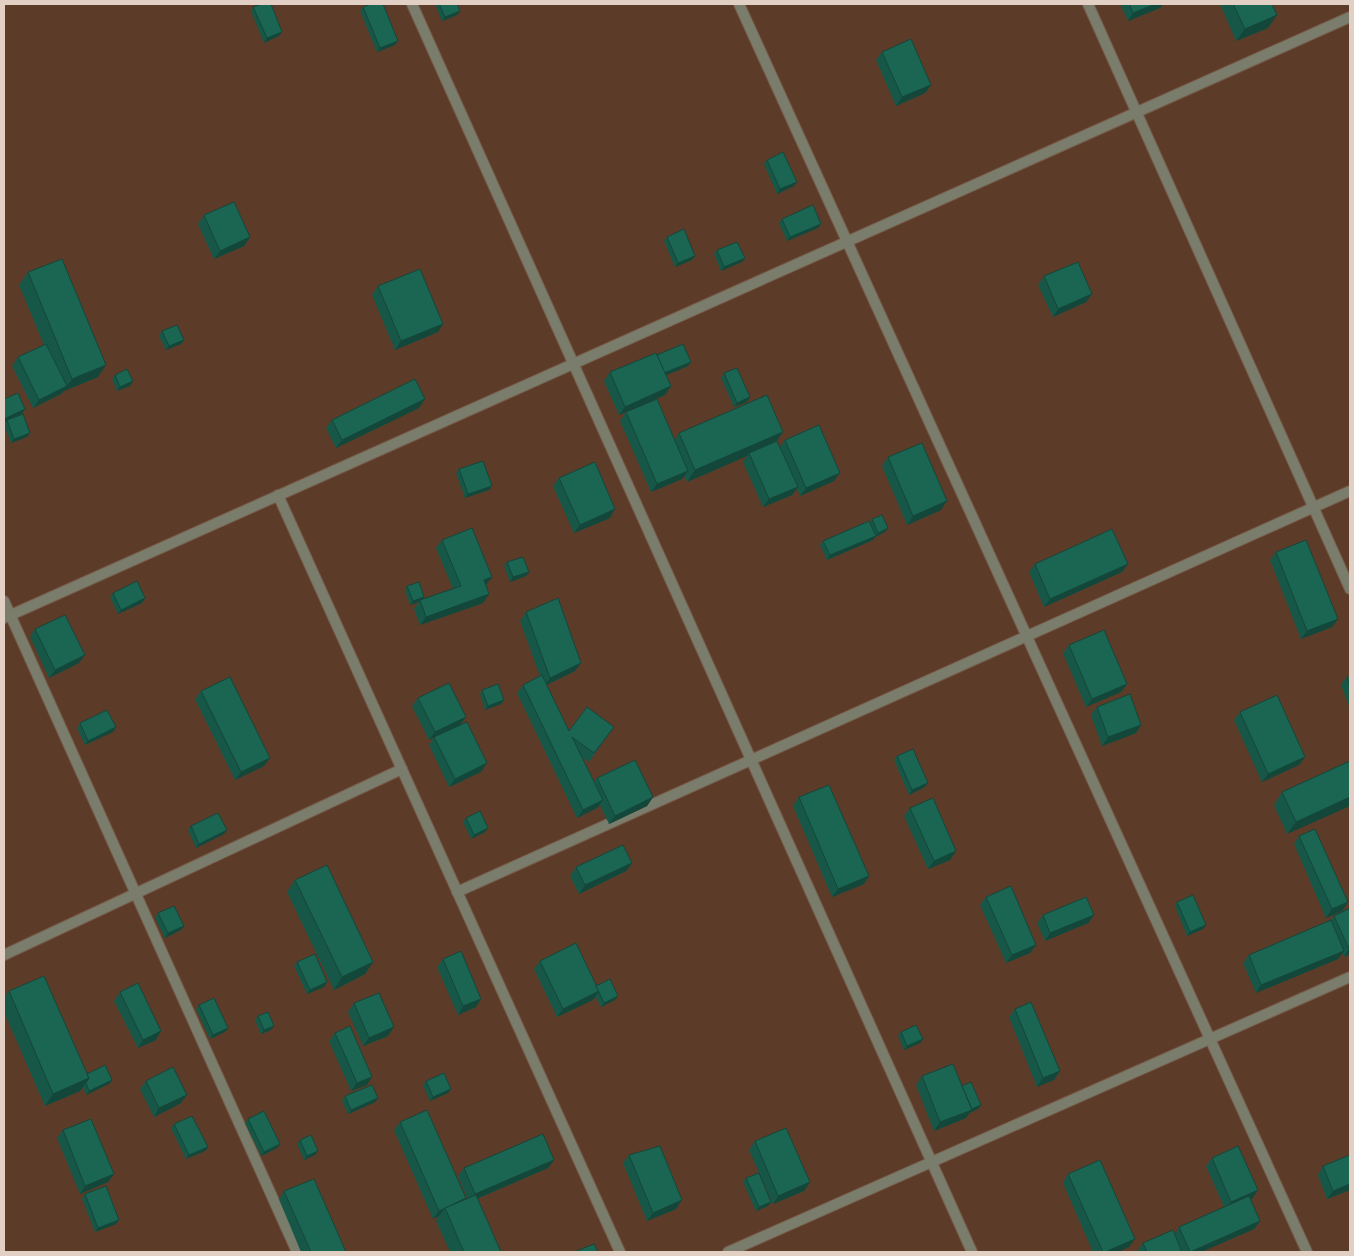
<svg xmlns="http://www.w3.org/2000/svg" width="1354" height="1256" viewBox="0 0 1354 1256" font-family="Arial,sans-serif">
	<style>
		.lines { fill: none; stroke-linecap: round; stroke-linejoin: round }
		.street-casing { stroke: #775a48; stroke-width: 12 }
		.street { stroke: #7a7c6c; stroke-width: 10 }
		.wall { fill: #175747 }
		.shaded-wall { fill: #13473a }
		.building { fill: #1b6553; stroke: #13473a }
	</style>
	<rect width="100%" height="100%" fill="#5c3c29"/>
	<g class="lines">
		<g class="street-casing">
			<g id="street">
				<path d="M412,4L972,1252"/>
				<path d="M739,4L1307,1252"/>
				<path d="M1088,4L1350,589"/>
				<path d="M278,495L620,1252"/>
				<path d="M4,601L297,1252"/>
				<path d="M4,618L1350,17"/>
				<path d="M457,892L1350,491"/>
				<path d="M4,955L402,769"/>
				<path d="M728,1252L1350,977"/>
			</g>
		</g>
		<use href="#street" class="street"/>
	</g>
	<g class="wall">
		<path d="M435,4H457V15L442,21Z"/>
		<path d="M1120,4H1163L1160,8L1128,21Z"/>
		<path d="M1220,4H1272L1268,28L1236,41Z"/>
		<path d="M253,7L279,36L264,43L251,11Z"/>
		<path d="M363,7L395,45L377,52L360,11Z"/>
		<path d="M882,52L931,85L925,93L896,106L876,60Z"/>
		<path d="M767,160L794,186L777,194L764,164Z"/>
		<path d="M204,215L250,237L244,246L214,259L198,224Z"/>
		<path d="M782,219L818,228L787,241L779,223Z"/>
		<path d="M667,237L692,260L675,267L664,241Z"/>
		<path d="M717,250L745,258L742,262L721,271L714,254Z"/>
		<path d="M28,272L98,377L64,391L61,394L33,408L12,366L18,357L44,345L19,285Z"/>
		<path d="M1044,276L1092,294L1086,302L1053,317L1038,285Z"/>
		<path d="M378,286L438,332L395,350L372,295Z"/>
		<path d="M162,331L184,340L181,344L166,350L159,336Z"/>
		<path d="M657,355L688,366L666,375L671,386L665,395L619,415L604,381L610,372Z"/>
		<path d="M724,373L750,397L747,402L734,407L721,378Z"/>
		<path d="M115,375L130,386L117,391L112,379Z"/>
		<path d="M419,408L336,448L326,428L332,420Z"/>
		<path d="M25,409L22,414L12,418L30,433L27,437L11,443L4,424L6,421Z"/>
		<path d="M626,412L675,440L679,433L783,432L776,442L780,447L785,440L834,481L800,496L797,488L792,495L763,507L743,462L747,456L687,482L684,476L682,479L651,492L620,421Z"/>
		<path d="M888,457L941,510L907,525L882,466Z"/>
		<path d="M459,469L489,490L465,498L456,473Z"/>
		<path d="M559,478L610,518L574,533L553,486Z"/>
		<path d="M872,519L885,532L875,537L873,540L827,560L820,545L823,541L870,523Z"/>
		<path d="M442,540L492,577L486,585L489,594L483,603L420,625L414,609L419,602L410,605L405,590L407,586L424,597L422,600L453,589L436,548Z"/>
		<path d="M1276,552L1338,619L1332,627L1301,639L1270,560Z"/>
		<path d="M507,562L529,572L526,576L510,582L504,566Z"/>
		<path d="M1035,564H1128L1122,572L1044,607L1029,572Z"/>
		<path d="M113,593L145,598L142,603L118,614L110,597Z"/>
		<path d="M526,612L575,671L547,685L569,731L614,727L589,762L582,757L594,782L597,778L653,797L647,806L609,824L600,805L597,808L577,818L517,693L523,685L540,676L520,621Z"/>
		<path d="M35,629L79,663L49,678L30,637Z"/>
		<path d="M1069,645L1127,684L1121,692L1086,707L1063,653Z"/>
		<path d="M1350,676V708L1341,685L1347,677Z"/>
		<path d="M482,690L504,700L501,704L485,710L480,694Z"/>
		<path d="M201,691L264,766L235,780L195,699Z"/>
		<path d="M418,698L466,717L460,725L481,772L449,787L429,745L434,737L429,740L412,706Z"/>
		<path d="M1097,707L1141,725L1136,733L1102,746L1091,715Z"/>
		<path d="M1240,712L1299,765L1262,782L1234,720Z"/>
		<path d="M80,723L116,727L113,732L85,745L77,728Z"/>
		<path d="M897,756L925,787L909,795L894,760Z"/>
		<path d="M1350,761L1287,834L1274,805L1282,792Z"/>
		<path d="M799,797L869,876L864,884L832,897L793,806Z"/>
		<path d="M910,808L956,851L950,860L928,869L904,816Z"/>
		<path d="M466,818L485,832L471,839L463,822Z"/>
		<path d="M191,826L224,834L196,848L188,830Z"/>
		<path d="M1299,836L1348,902L1342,911L1326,918L1294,844Z"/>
		<path d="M632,863L626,871L579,894L570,876L576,867Z"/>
		<path d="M295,880L373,962L365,974L334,990L287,892Z"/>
		<path d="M986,897L1036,945L1030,953L1006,963L980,905Z"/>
		<path d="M1177,902L1206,925L1203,929L1187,936L1175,906Z"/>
		<path d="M1350,908V954L1344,957L1342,953L1338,959L1256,993L1243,963L1249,955L1330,921L1334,916Z"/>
		<path d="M158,913L181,930L165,938L155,918Z"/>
		<path d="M1043,915H1094L1088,923L1045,941L1037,923Z"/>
		<path d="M443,959L476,1007L458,1015L437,967Z"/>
		<path d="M540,961L596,986L615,1000L601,1007L596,997L593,1000L557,1017L534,969Z"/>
		<path d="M297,962L327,982L324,987L307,994L294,966Z"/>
		<path d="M9,991L87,1074L112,1080L109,1084L86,1095L83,1087L80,1091L45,1106L4,1012V998Z"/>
		<path d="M120,992L156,1040L138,1048L114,1001Z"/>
		<path d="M354,1003L388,1036L363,1046L348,1012Z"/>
		<path d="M199,1005L228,1028L225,1032L210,1039L196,1009Z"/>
		<path d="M1015,1009L1060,1071L1054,1080L1037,1087L1009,1017Z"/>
		<path d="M258,1016L271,1030L261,1034L255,1020Z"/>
		<path d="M901,1032L923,1039L920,1043L904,1050L898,1036Z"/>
		<path d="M335,1033L367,1085L351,1091L329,1041Z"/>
		<path d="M922,1076L962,1086L978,1109L969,1113L966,1118L934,1131L916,1085Z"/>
		<path d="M146,1081L181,1103L154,1117L140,1089Z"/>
		<path d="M426,1081L448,1093L430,1101L423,1085Z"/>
		<path d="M345,1096L378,1098L375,1102L348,1114L342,1101Z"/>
		<path d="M248,1119L280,1144L277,1148L261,1156L245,1123Z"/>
		<path d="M400,1122L466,1199H468L458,1176L464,1168H548L477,1199L501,1252H450L436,1221L439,1216L433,1219L394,1130Z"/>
		<path d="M174,1124L208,1147L205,1151L186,1159L171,1128Z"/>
		<path d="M63,1130L114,1174L108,1182L80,1194L57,1138Z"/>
		<path d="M300,1140L315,1155L304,1160L297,1144Z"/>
		<path d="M755,1141L810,1182L804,1191L773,1204L749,1150Z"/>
		<path d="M629,1155L676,1209L647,1221L623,1163Z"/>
		<path d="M1212,1158L1252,1199H1250L1260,1221L1254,1229L1201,1252H1138L1137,1251L1143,1243L1175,1234L1179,1227L1224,1207L1206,1166Z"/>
		<path d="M1323,1166L1350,1190L1327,1199L1318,1175Z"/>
		<path d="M1068,1174L1129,1247L1118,1252H1093L1063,1183Z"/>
		<path d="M746,1178L771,1202L768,1206L756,1211L743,1182Z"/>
		<path d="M284,1191L346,1252H301L279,1199Z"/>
		<path d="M85,1194L116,1224L95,1232L82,1199Z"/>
	</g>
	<g class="shaded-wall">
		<path d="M1155,4H1163L1160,8L1128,21L1133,13Z"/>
		<path d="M460,11L457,15L442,21L445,17Z"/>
		<path d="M1277,15L1268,28L1236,41L1245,29Z"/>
		<path d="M282,32L279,36L264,43L267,38Z"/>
		<path d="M398,41L395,45L377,52L380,48Z"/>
		<path d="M931,85L925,93L896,106L902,97Z"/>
		<path d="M797,182L794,186L777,194L780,189Z"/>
		<path d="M821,224L818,228L787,241L790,237Z"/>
		<path d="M250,237L244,246L214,259L220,251Z"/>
		<path d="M695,256L692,260L675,267L678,263Z"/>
		<path d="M745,258L742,262L721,271L724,267Z"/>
		<path d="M1092,294L1086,302L1053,317L1058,309Z"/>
		<path d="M443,324L438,332L395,350L401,341Z"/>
		<path d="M184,340L181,344L166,350L169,346Z"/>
		<path d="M691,362L688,366L662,377L664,373Z"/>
		<path d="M106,365L98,377L64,391L61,394L33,408L39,400L67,386L72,379Z"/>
		<path d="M133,381L130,386L117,391L120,387Z"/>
		<path d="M671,386L665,395L619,415L625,407Z"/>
		<path d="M750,397L747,402L734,407L737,403Z"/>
		<path d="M425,399L419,408L336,448L342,440Z"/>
		<path d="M25,409L22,414L4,422V419Z"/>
		<path d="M783,432L774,444L749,453L747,456L687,482L695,470Z"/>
		<path d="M30,433L27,437L11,443L14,439Z"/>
		<path d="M688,471L682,479L651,492L657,484Z"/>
		<path d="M840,473L834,481L800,496L806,488Z"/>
		<path d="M492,486L489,490L465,498L468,494Z"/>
		<path d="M798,487L792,495L763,507L769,499Z"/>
		<path d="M947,501L941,510L907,525L913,516Z"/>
		<path d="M615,509L610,518L574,533L580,525Z"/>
		<path d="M888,528L885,532L875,537L878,533Z"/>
		<path d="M876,536L873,540L827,560L830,555Z"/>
		<path d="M1128,564L1122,572L1044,607L1050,599Z"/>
		<path d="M529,572L526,576L510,582L513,577Z"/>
		<path d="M492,577L486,585L478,588L484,580Z"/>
		<path d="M489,594L483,603L420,625L426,617Z"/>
		<path d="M424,597L421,601L420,600L419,602L410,605L413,601Z"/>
		<path d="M145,598L142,603L118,614L121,610Z"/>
		<path d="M1338,619L1332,627L1301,639L1307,631Z"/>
		<path d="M85,655L79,663L49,678L55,670Z"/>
		<path d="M581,663L575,671L544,686L550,678Z"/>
		<path d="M1127,684L1121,692L1086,707L1092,699Z"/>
		<path d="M504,700L501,704L485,710L488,706Z"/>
		<path d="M466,717L460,725L429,740L435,732Z"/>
		<path d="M1141,725L1136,733L1102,746L1108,737Z"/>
		<path d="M116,727L113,732L85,745L88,741Z"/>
		<path d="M1305,757L1299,765L1262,782L1268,774Z"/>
		<path d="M270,758L264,766L235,780L241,772Z"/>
		<path d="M487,763L481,772L449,787L455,779Z"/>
		<path d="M928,783L925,787L909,795L912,790Z"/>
		<path d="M653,797L647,806L609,824L615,816Z"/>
		<path d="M1350,797V806L1287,834L1296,822Z"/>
		<path d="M603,800L597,808L577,818L583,810Z"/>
		<path d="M488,828L485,832L471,839L474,835Z"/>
		<path d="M227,830L224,834L196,848L199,844Z"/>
		<path d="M956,851L950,860L928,869L934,861Z"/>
		<path d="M632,863L626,871L579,894L585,885Z"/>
		<path d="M869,876L864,884L832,897L838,889Z"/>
		<path d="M1348,902L1342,911L1326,918L1332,909Z"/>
		<path d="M1094,915L1088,923L1045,941L1050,933Z"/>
		<path d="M1206,925L1203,929L1187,936L1190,932Z"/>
		<path d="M184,926L181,930L165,938L168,933Z"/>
		<path d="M1036,945L1030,953L1006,963L1012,955Z"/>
		<path d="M1349,949H1350V954L1344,957Z"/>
		<path d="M1344,951L1338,959L1256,993L1261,985Z"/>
		<path d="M373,962L365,974L334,990L342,977Z"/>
		<path d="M327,982L324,987L307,994L310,990Z"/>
		<path d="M599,991L593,1000L557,1017L563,1009Z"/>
		<path d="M618,996L615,1000L601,1007L604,1003Z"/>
		<path d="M481,999L476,1007L458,1015L463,1006Z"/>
		<path d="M274,1026L271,1030L261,1034L264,1030Z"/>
		<path d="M394,1027L388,1036L363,1046L369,1038Z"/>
		<path d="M228,1028L225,1032L210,1039L213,1035Z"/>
		<path d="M161,1031L156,1040L138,1048L143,1040Z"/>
		<path d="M923,1039L920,1043L904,1050L907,1046Z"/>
		<path d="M1060,1071L1054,1080L1037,1087L1043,1078Z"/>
		<path d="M372,1077L367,1085L351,1091L357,1083Z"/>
		<path d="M89,1078L80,1091L45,1106L53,1094Z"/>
		<path d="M112,1080L109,1084L86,1095L89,1091Z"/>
		<path d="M451,1089L448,1093L430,1101L433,1097Z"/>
		<path d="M187,1095L181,1103L154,1117L159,1108Z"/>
		<path d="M378,1098L375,1102L348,1114L351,1110Z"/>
		<path d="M981,1105L978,1109L969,1113L972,1109Z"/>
		<path d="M972,1110L966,1118L934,1131L940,1122Z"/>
		<path d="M280,1144L277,1148L261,1156L264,1152Z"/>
		<path d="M208,1147L205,1151L186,1159L189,1155Z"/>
		<path d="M318,1151L315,1155L304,1160L307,1156Z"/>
		<path d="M554,1160L548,1168L469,1202L475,1194Z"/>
		<path d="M114,1174L108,1182L80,1194L85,1186Z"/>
		<path d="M810,1182L804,1191L773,1204L778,1196Z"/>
		<path d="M1350,1184V1190L1327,1199L1333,1191Z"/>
		<path d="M1258,1190L1252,1199L1226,1210L1231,1202Z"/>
		<path d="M682,1200L676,1209L647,1221L653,1213Z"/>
		<path d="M771,1202L768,1206L756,1211L759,1207Z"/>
		<path d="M445,1208L439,1216L433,1219L439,1211Z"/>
		<path d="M119,1220L116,1224L95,1232L98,1228Z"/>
		<path d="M1260,1221L1254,1229L1201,1252H1189Z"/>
		<path d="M1135,1239L1129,1247L1118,1252H1105Z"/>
	</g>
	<g class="building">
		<path d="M262,4H271L282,32L267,38L253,7Z"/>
		<path d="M371,4H383L398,41L380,48L363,7Z"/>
		<path d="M439,4H457L460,11L445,17Z"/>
		<path d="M1129,4H1155L1133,13Z"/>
		<path d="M1233,4H1272L1277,15L1245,29Z"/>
		<path d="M911,39L931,85L902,97L882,52Z"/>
		<path d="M783,152L797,182L780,189L767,160Z"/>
		<path d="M234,202L250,237L220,251L204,215Z"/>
		<path d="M813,205L821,224L790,237L782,219Z"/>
		<path d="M684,229L695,256L678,263L667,237Z"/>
		<path d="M737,242L745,258L724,267L717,250Z"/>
		<path d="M62,259L106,365L72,379L28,272Z"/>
		<path d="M1078,262L1092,294L1058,309L1044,276Z"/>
		<path d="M420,269L443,324L401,341L378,286Z"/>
		<path d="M177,325L184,340L169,346L162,331Z"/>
		<path d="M46,344L67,386L39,400L18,357Z"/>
		<path d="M683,344L691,362L664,373L657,355Z"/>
		<path d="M656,353L671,386L625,407L610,372Z"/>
		<path d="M737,368L750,397L737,403L724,373Z"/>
		<path d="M127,369L133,381L120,387L115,375Z"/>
		<path d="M415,379L425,399L342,440L332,420Z"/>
		<path d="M18,393L25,409L4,419V399Z"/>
		<path d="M767,395L783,432L695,470L679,433Z"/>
		<path d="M657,399L688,471L657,484L626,412Z"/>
		<path d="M23,414L30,433L14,439L7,420Z"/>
		<path d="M819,425L840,473L806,488L785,440Z"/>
		<path d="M777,441L798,487L769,499L749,453Z"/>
		<path d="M922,443L947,501L913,516L888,457Z"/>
		<path d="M483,461L492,486L468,494L459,469Z"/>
		<path d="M595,462L615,509L580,525L559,478Z"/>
		<path d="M882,515L888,528L878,533L872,519Z"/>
		<path d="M869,521L876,536L830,555L823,541Z"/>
		<path d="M472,528L492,577L484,580L489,594L426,617L420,600L461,586L442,540Z"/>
		<path d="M1112,529L1128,564L1050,599L1035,564Z"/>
		<path d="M1306,540L1338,619L1307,631L1276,552Z"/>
		<path d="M523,557L529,572L513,577L507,562Z"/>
		<path d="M137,581L145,598L121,610L113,593Z"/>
		<path d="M419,582L424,597L413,601L407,586Z"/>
		<path d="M558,598L581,663L550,678L526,612Z"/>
		<path d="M65,615L85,655L55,670L35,629Z"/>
		<path d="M1104,630L1127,684L1092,699L1069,645Z"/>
		<path d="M542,675L569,731L587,707L614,727L594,753L572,737L603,800L583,810L523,685Z"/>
		<path d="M1350,676V685L1347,677Z"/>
		<path d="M230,677L270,758L241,772L201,691Z"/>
		<path d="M449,683L466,717L435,732L418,698Z"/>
		<path d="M498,684L504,700L488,706L482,690Z"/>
		<path d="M1130,694L1141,725L1108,737L1097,707Z"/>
		<path d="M1277,695L1305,757L1268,774L1240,712Z"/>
		<path d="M107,710L116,727L88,741L80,723Z"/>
		<path d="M467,722L487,763L455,779L434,737Z"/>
		<path d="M913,749L928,783L912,790L897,756Z"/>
		<path d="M635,760L653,797L615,816L597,778Z"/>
		<path d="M1350,761V797L1296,822L1282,792Z"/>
		<path d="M829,785L869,876L838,889L799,797Z"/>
		<path d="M933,798L956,851L934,861L910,808Z"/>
		<path d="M480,811L488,828L474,835L466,818Z"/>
		<path d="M218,813L227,830L199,844L191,826Z"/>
		<path d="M1315,829L1348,902L1332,909L1299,836Z"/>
		<path d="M623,845L632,863L585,885L576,867Z"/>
		<path d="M327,865L373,962L342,977L295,880Z"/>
		<path d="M1011,886L1036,945L1012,955L986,897Z"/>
		<path d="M1193,895L1206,925L1190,932L1177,902Z"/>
		<path d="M1086,897L1094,915L1050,933L1043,915Z"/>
		<path d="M174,906L184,926L168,933L158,913Z"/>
		<path d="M1350,908V949H1349L1334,916Z"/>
		<path d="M1331,920L1344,951L1261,985L1249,955Z"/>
		<path d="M576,943L599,991L563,1009L540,961Z"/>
		<path d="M461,951L481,999L463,1006L443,959Z"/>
		<path d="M315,954L327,982L310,990L297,962Z"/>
		<path d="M44,976L89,1078L53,1094L9,991Z"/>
		<path d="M610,979L618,996L604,1003L596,986Z"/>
		<path d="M138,983L161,1031L143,1040L120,992Z"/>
		<path d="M379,993L394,1027L369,1038L354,1003Z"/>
		<path d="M214,998L228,1028L213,1035L199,1005Z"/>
		<path d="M1031,1002L1060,1071L1043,1078L1015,1009Z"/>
		<path d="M268,1012L274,1026L264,1030L258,1016Z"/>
		<path d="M916,1025L923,1039L907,1046L901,1032Z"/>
		<path d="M350,1026L372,1077L357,1083L335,1033Z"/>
		<path d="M953,1064L972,1110L940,1122L922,1076Z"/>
		<path d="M105,1065L112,1080L89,1091L86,1083L89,1078L87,1074Z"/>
		<path d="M173,1067L187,1095L159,1108L146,1081Z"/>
		<path d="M444,1073L451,1089L433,1097L426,1081Z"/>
		<path d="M971,1082L981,1105L972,1109L962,1086Z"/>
		<path d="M372,1085L378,1098L351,1110L345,1096Z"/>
		<path d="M427,1110L466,1198L439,1211L400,1122Z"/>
		<path d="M264,1111L280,1144L264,1152L248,1119Z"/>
		<path d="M192,1116L208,1147L189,1155L174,1124Z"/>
		<path d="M91,1119L114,1174L85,1186L63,1130Z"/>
		<path d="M786,1128L810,1182L778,1196L755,1141Z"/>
		<path d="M543,1134L554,1160L475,1194L464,1168Z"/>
		<path d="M311,1135L318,1151L307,1156L300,1140Z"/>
		<path d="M660,1146L682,1200L653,1213L629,1155Z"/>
		<path d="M1238,1146L1258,1190L1231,1202L1212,1158Z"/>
		<path d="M1350,1155V1184L1333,1191L1323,1166Z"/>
		<path d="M1100,1160L1135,1239L1105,1252H1103L1068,1174Z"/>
		<path d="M759,1173L771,1202L759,1207L746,1178Z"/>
		<path d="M314,1179L346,1252H311L284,1191Z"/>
		<path d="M106,1186L119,1220L98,1228L85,1194Z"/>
		<path d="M476,1195L501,1252H464L445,1208Z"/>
		<path d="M1249,1196L1260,1221L1190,1252L1179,1227Z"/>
		<path d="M1173,1230L1182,1252H1147L1143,1243Z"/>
		<path d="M594,1244L598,1252H574Z"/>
	</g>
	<rect width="1354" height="1256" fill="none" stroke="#e3d0c4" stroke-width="10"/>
</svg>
